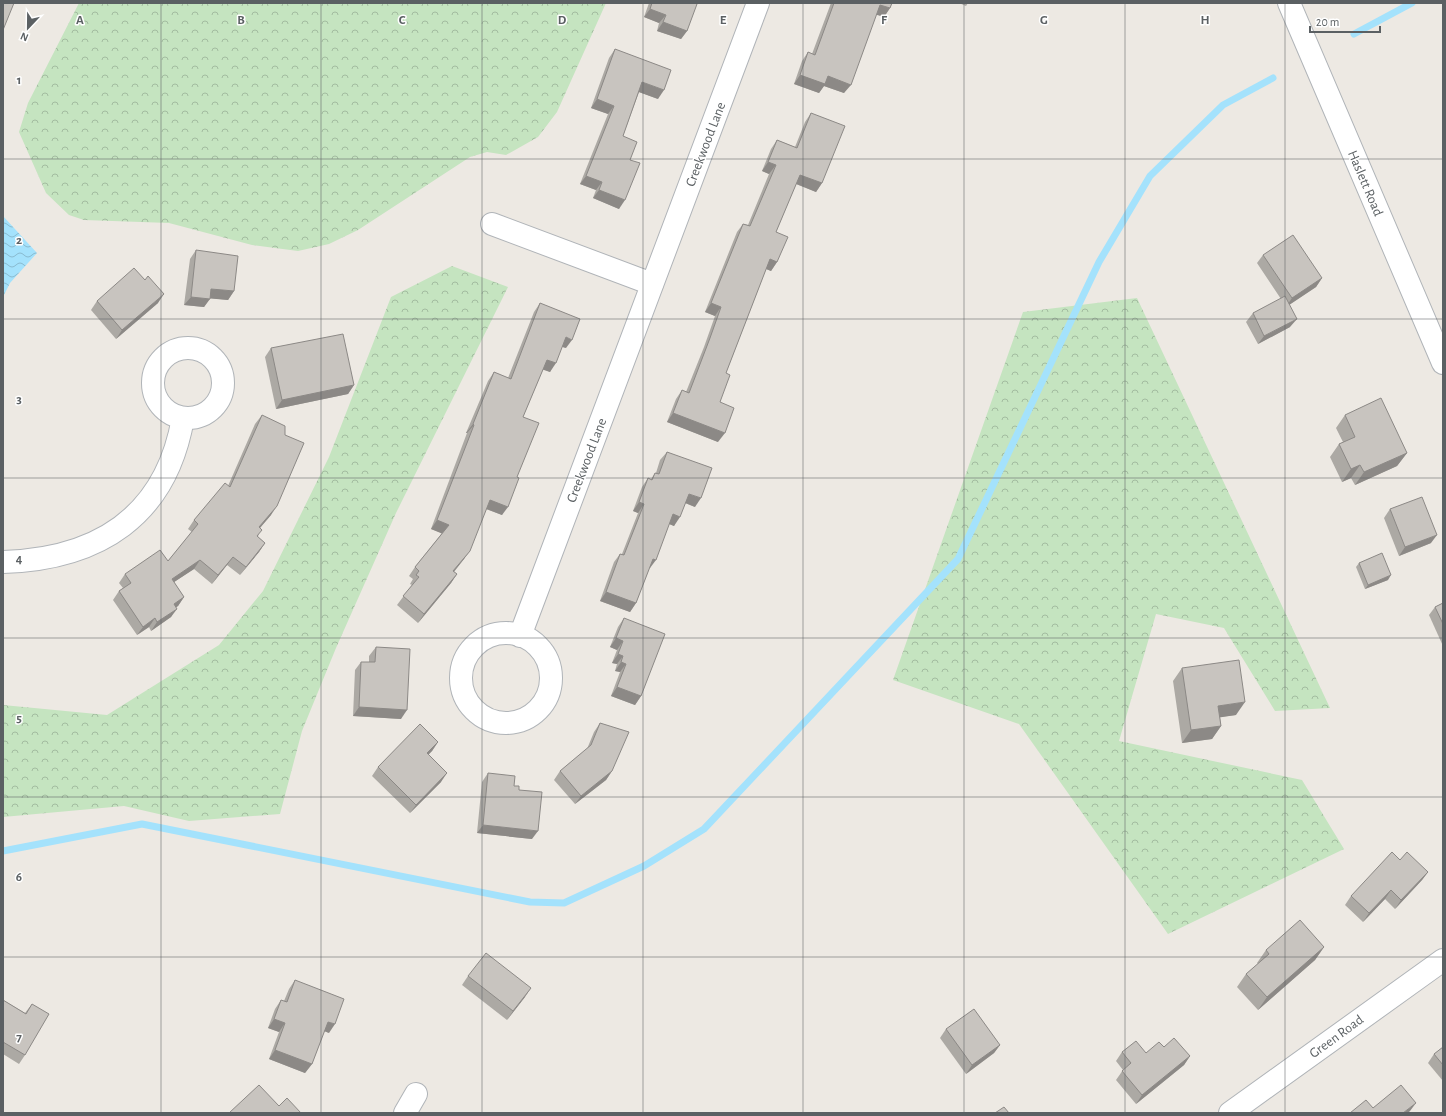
<svg xmlns="http://www.w3.org/2000/svg" width="1446" height="1116" viewBox="0 0 1446 1116" font-family="'Alegreya Sans',sans-serif">
	<style>
		.forest { fill: url(#forest-crowns) }
		.water { fill: url(#water-waves) }
		.lines { fill: none; stroke-linecap: round; stroke-linejoin: round }
		.stream { stroke: #a4e2fc; stroke-width: 7 }
		.minor-casing { stroke: #b0b4b8; stroke-width: 24 }
		.tertiary-casing { stroke: #b0b4b8; stroke-width: 24 }
		.minor { stroke: #fff; stroke-width: 22 }
		.tertiary { stroke: #fff; stroke-width: 22 }
		.wall { fill: #aca9a4 }
		.shaded-wall { fill: #8c8986 }
		.building { fill: #c8c4bf; stroke: #8c8986 }
		.grid { fill: none; stroke: #5b6063; stroke-width: 1; stroke-opacity: 0.55 }
		.labels { text-anchor: middle; stroke-width: 3; stroke-linejoin: round; paint-order: stroke }
		.street-label { font-size: 14px; fill: #5b6063; stroke: #fff }
		.grid-label { font-size: 13px; text-anchor: middle; font-weight: bold; fill: #5b6063; stroke: #fff; stroke-width: 3; stroke-linejoin: round; paint-order: stroke }
	</style>
	<defs>
		<pattern id="forest-crowns" width="20" height="18" patternUnits="userSpaceOnUse"><rect width="20" height="18" fill="#c5e4c0"/><path d="M2 6a3 3 0 1 1 6 0M12 15a3 3 0 1 1 6 0" fill="none" stroke="#a3bca0"/></pattern>
		<pattern id="water-waves" width="16" height="10" patternUnits="userSpaceOnUse"><rect width="16" height="10" fill="#a4e2fc"/><path d="M0 5q4-4 8 0t8 0" fill="none" stroke="#89bbd0"/></pattern>
	</defs>
	<rect width="100%" height="100%" fill="#ede9e3"/>
	<g class="forest">
		<path d="M79,3H606L557,112L538,137L506,155L487,152L470,157L358,230L329,244L298,251L252,245L169,223L84,220L69,215L46,193L19,132L28,103Z"/>
		<path d="M452,266L508,287L396,513L336,648L302,731L280,814L189,821L124,806L3,817V705L107,715L219,645L263,591L329,457L391,297Z"/>
		<path d="M1137,298L1330,708L1275,711L1224,628L1156,614L1119,741L1302,780L1344,849L1168,934L1019,724L893,680L1023,312Z"/>
	</g>
	<path class="water" d="M3,216L37,253L10,283L3,297Z"/>
	<g class="lines">
		<g class="stream">
			<path d="M1354,34L1412,3"/>
			<path d="M3,851L142,824L530,902L564,903L644,866L704,829L958,559L1099,262L1150,176L1223,105L1273,78"/>
		</g>
		<g class="minor-casing">
			<g id="minor">
				<path d="M492,224L652,284"/>
				<circle cx="188" cy="383" r="35"/>
				<path d="M3,562C99,559 166,516 183,418"/>
				<circle cx="506" cy="678" r="45"/>
				<path d="M520,636L758,3"/>
				<path d="M405,1113L416,1094"/>
			</g>
		</g>
		<g class="tertiary-casing">
			<g id="tertiary">
				<path d="M1289,3L1443,363"/>
				<path d="M1230,1113L1443,960"/>
			</g>
		</g>
		<use href="#minor" class="minor"/>
		<use href="#tertiary" class="tertiary"/>
	</g>
	<g class="wall">
		<path d="M649,3H694L687,31L681,39L657,31L659,23L644,17Z"/>
		<path d="M831,3H892L890,8L884,17L876,14L844,93L824,86L819,93L794,84L802,61L808,52L812,54Z"/>
		<path d="M959,3H968L966,6Z"/>
		<path d="M615,49L658,99L639,92L623,136L630,160L619,209L593,198L596,190L580,184L608,114L591,108L609,58Z"/>
		<path d="M811,113L822,183L816,192L796,184L776,232L777,262L771,271L766,269L726,373L720,402L718,442L667,422L676,399L682,390L686,392L704,347L715,316L705,312L737,232L743,224L748,225L769,174L762,171L771,149L777,140L795,147L805,122Z"/>
		<path d="M196,250L234,291L228,300L210,298L204,307L184,305L190,259Z"/>
		<path d="M1263,255L1322,278L1316,287L1289,305L1290,327L1258,344L1246,322L1253,313L1281,299L1257,263Z"/>
		<path d="M97,301L158,303L116,339L91,310Z"/>
		<path d="M540,303L566,348L562,347L550,372L543,369L523,417L517,477L502,515L486,509L464,559L454,572L457,574L451,583L418,623L397,605L412,585L410,584L413,579L409,576L415,567L442,533L431,529L467,433H466L488,381L494,372L508,378L534,312Z"/>
		<path d="M271,348L354,385L348,394L276,409L265,357Z"/>
		<path d="M262,415L271,515L260,528L258,537L265,543L259,552L240,575L227,565L212,584L194,569L174,582L184,597L178,606L176,607L171,617L151,631L149,627L137,635L113,600L119,591L123,588L119,583L125,574L168,561L192,532L188,529L194,520L228,486L255,424Z"/>
		<path d="M1345,415L1407,453L1397,466L1355,485L1351,478L1342,482L1330,457L1339,444L1343,442L1336,428Z"/>
		<path d="M667,452L695,507L685,503L674,526L669,524L649,568L636,603L630,612L600,601L614,562L620,554H622L638,513L633,511L642,487L648,478L651,479L655,473H656L660,460Z"/>
		<path d="M1390,509L1431,543L1399,556L1384,518Z"/>
		<path d="M1359,563L1388,580L1365,589L1356,567Z"/>
		<path d="M1443,603V646L1429,615L1435,607Z"/>
		<path d="M624,618L641,696L635,705L611,696L620,672L615,671L617,664L612,663L617,650L610,647L618,627Z"/>
		<path d="M376,647L401,719L353,716L355,670L361,662H369V656Z"/>
		<path d="M1182,668L1236,715L1220,717L1221,726L1212,739L1182,743L1173,681Z"/>
		<path d="M600,723L612,771L606,780L575,804L554,780L560,771L587,749L594,732Z"/>
		<path d="M438,742L432,751L428,755L441,782L410,813L372,776L378,767Z"/>
		<path d="M488,773L514,786L519,790L532,839L477,833L482,782Z"/>
		<path d="M1400,860L1428,872L1422,880L1395,909L1385,899L1363,922L1345,905L1351,896Z"/>
		<path d="M1324,947L1315,960L1258,1010L1237,987L1246,974L1258,964L1257,963L1266,950Z"/>
		<path d="M468,976L525,997L507,1020L462,985Z"/>
		<path d="M295,980L329,1033L324,1031L312,1064L305,1073L269,1059L279,1032L268,1028L275,1009L281,1000L284,1001L289,989Z"/>
		<path d="M3,1000L25,1013L32,1004L25,1055L19,1064L3,1054Z"/>
		<path d="M946,1029L1000,1045L994,1053L966,1074L940,1038Z"/>
		<path d="M1164,1047L1190,1056L1184,1065L1136,1104L1116,1080L1123,1070L1116,1061L1122,1052L1146,1053Z"/>
		<path d="M1443,1047V1081L1428,1063L1434,1054Z"/>
	</g>
	<g class="shaded-wall">
		<path d="M880,5L890,8L884,17L874,14Z"/>
		<path d="M650,9L666,15L659,23L644,17Z"/>
		<path d="M663,22L687,31L681,39L657,31Z"/>
		<path d="M800,75L828,76L851,85L844,93L824,86L819,93L794,84Z"/>
		<path d="M642,82L664,90L658,99L636,91Z"/>
		<path d="M597,99L614,106L608,114L591,108Z"/>
		<path d="M768,162L776,165L769,174L762,171Z"/>
		<path d="M800,175L822,183L816,192L794,183Z"/>
		<path d="M586,176L602,182L596,190L580,184Z"/>
		<path d="M599,190L625,200L619,209L593,198Z"/>
		<path d="M770,259L777,262L771,271L764,268Z"/>
		<path d="M1322,278L1316,287L1286,307L1292,298Z"/>
		<path d="M211,289L234,291L228,300L205,298Z"/>
		<path d="M164,294L158,303L116,339L122,330Z"/>
		<path d="M191,297L210,299L204,307L184,305Z"/>
		<path d="M711,303L721,307L715,316L705,312Z"/>
		<path d="M1297,319L1290,327L1258,344L1264,336Z"/>
		<path d="M566,337L572,340L566,348L560,346Z"/>
		<path d="M547,360L556,363L550,372L541,369Z"/>
		<path d="M354,385L348,394L276,409L282,400Z"/>
		<path d="M673,413L725,433L718,442L667,422Z"/>
		<path d="M473,424L474,425L467,433H466Z"/>
		<path d="M1407,453L1397,466L1355,485L1364,472Z"/>
		<path d="M1360,465L1351,478L1342,482L1351,469Z"/>
		<path d="M689,494L701,498L695,507L683,502Z"/>
		<path d="M490,500L508,507L502,515L484,508Z"/>
		<path d="M639,502L644,504L638,513L633,511Z"/>
		<path d="M277,506L271,515L253,536L259,527Z"/>
		<path d="M673,514L680,517L674,526L667,523Z"/>
		<path d="M437,520L449,525L443,534L431,529Z"/>
		<path d="M1437,535L1431,543L1399,556L1405,547Z"/>
		<path d="M265,543L259,552L240,575L246,567Z"/>
		<path d="M470,551L464,559L447,580L453,571Z"/>
		<path d="M233,557L227,565L212,584L218,575Z"/>
		<path d="M653,559L656,560L650,568L647,567Z"/>
		<path d="M200,560L194,569L165,588L172,579Z"/>
		<path d="M457,574L451,583L418,623L424,614Z"/>
		<path d="M1391,575L1388,580L1365,589L1368,585Z"/>
		<path d="M606,592L636,603L630,612L600,601Z"/>
		<path d="M184,597L178,606L168,613L174,604Z"/>
		<path d="M177,609L171,617L151,631L157,622Z"/>
		<path d="M155,618L149,627L137,635L143,627Z"/>
		<path d="M616,638L623,641L617,650L610,647Z"/>
		<path d="M618,654L623,656L617,664L612,663Z"/>
		<path d="M621,662L626,664L620,672L615,671Z"/>
		<path d="M617,687L641,696L635,705L611,696Z"/>
		<path d="M1245,702L1236,715L1209,719L1218,706Z"/>
		<path d="M359,707L407,710L401,719L353,716Z"/>
		<path d="M1221,726L1212,739L1182,743L1191,730Z"/>
		<path d="M438,742L432,751L421,762L427,753Z"/>
		<path d="M612,771L606,780L575,804L581,796Z"/>
		<path d="M447,773L441,782L410,813L416,805Z"/>
		<path d="M483,825L538,831L532,839L477,833Z"/>
		<path d="M1428,872L1422,880L1395,909L1401,900Z"/>
		<path d="M1391,890L1385,899L1363,922L1369,913Z"/>
		<path d="M1324,947L1315,960L1258,1010L1267,997Z"/>
		<path d="M531,988L525,997L507,1020L513,1011Z"/>
		<path d="M274,1019L285,1023L279,1032L268,1028Z"/>
		<path d="M328,1022L335,1024L329,1033L322,1030Z"/>
		<path d="M1000,1045L994,1053L966,1074L972,1065Z"/>
		<path d="M275,1050L312,1064L305,1073L269,1059Z"/>
		<path d="M1190,1056L1184,1065L1136,1104L1142,1095Z"/>
		<path d="M1416,1103L1410,1111L1408,1113H1403Z"/>
	</g>
	<g class="building">
		<path d="M3,3H14L3,30Z"/>
		<path d="M652,3H694L697,4L687,31L663,22L666,15L650,9Z"/>
		<path d="M834,3H892L890,8L880,5L851,85L828,76L825,84L800,75L808,52L815,55Z"/>
		<path d="M615,49L671,70L664,90L642,82L623,136L637,142L630,160L640,163L625,200L599,190L602,182L586,176L614,106L597,99Z"/>
		<path d="M811,113L845,126L822,183L800,175L776,232L788,237L777,262L770,259L726,373L730,375L720,402L734,408L725,433L673,413L682,390L689,393L710,338L721,307L711,303L743,224L750,226L776,165L768,162L777,140L797,148Z"/>
		<path d="M1293,235L1322,278L1292,298L1263,255Z"/>
		<path d="M196,250L238,256L234,291L211,289L210,299L191,297Z"/>
		<path d="M134,268L145,280L148,276L164,294L122,330L97,301Z"/>
		<path d="M1285,296L1297,319L1264,336L1253,313Z"/>
		<path d="M540,303L580,319L572,340L566,337L556,363L547,360L523,417L539,423L517,477L519,478L508,507L490,500L470,551L453,571L457,574L424,614L403,596L419,577L416,575L419,571L415,567L449,525L437,520L474,425L473,424L494,372L511,379Z"/>
		<path d="M343,334L354,385L282,400L271,348Z"/>
		<path d="M1381,398L1407,453L1364,472L1360,465L1351,469L1339,444L1355,437L1345,415Z"/>
		<path d="M262,415L285,426V435L304,443L277,506L259,527L262,530L257,536L265,543L246,567L233,557L218,575L200,560L172,579L184,597L174,604L177,609L157,622L155,618L143,627L119,591L131,583L125,574L160,550L168,561L198,524L194,520L225,483L230,487Z"/>
		<path d="M667,452L712,468L701,498L689,494L680,517L673,514L656,560L653,559L636,603L606,592L620,554L624,555L644,504L639,502L648,478L652,480L655,473L659,474Z"/>
		<path d="M1422,497L1437,535L1405,547L1390,509Z"/>
		<path d="M1382,553L1391,575L1368,585L1359,563Z"/>
		<path d="M1443,603V624L1435,607Z"/>
		<path d="M624,618L665,634L641,696L617,687L626,664L621,662L623,656L618,654L623,641L616,638Z"/>
		<path d="M376,647L410,649L407,710L359,707L361,662H375Z"/>
		<path d="M1239,660L1245,702L1218,706L1221,726L1191,730L1182,668Z"/>
		<path d="M600,723L629,732L612,771L581,796L560,771L591,745Z"/>
		<path d="M420,724L438,742L427,753L447,773L416,805L378,767Z"/>
		<path d="M488,773L515,776L514,786H519V790L542,792L538,831L483,825Z"/>
		<path d="M1392,852L1400,860L1407,852L1428,872L1401,900L1391,890L1369,913L1351,896Z"/>
		<path d="M1300,920L1324,947L1267,997L1246,974L1269,954L1266,950Z"/>
		<path d="M486,953L531,988L513,1011L468,976Z"/>
		<path d="M295,980L344,999L335,1024L328,1022L312,1064L275,1050L285,1023L274,1019L281,1000L287,1002Z"/>
		<path d="M3,1000L26,1014L32,1004L49,1014L25,1055L3,1042Z"/>
		<path d="M974,1009L1000,1045L972,1065L946,1029Z"/>
		<path d="M1174,1038L1190,1056L1142,1095L1122,1071L1131,1063L1122,1052L1136,1041L1146,1053L1159,1042L1164,1047Z"/>
		<path d="M1443,1047V1065L1434,1054Z"/>
		<path d="M259,1085L279,1106L287,1098L301,1113H229Z"/>
		<path d="M1401,1085L1416,1103L1403,1113H1350L1366,1100L1373,1108Z"/>
		<path d="M1004,1107L1009,1113H995Z"/>
	</g>
	<path class="grid" d="M161,3V1113M321,3V1113M482,3V1113M643,3V1113M803,3V1113M964,3V1113M1125,3V1113M1285,3V1113M3,159H1443M3,319H1443M3,478H1443M3,638H1443M3,797H1443M3,957H1443"/>
	<g class="labels">
		<g class="street-label">
			<text transform="translate(705 144) rotate(-69)" y="5">Creekwood Lane</text>
			<text transform="translate(1366 183) rotate(67)" y="5">Haslett Road</text>
			<text transform="translate(586 460) rotate(-69)" y="5">Creekwood Lane</text>
			<text transform="translate(1336 1036) rotate(-36)" y="5">Green Road</text>
		</g>
	</g>
	<g class="grid-label">
		<text x="80" y="24">A</text>
		<text x="241" y="24">B</text>
		<text x="402" y="24">C</text>
		<text x="562" y="24">D</text>
		<text x="723" y="24">E</text>
		<text x="884" y="24">F</text>
		<text x="1044" y="24">G</text>
		<text x="1205" y="24">H</text>
		<text x="19" y="84">1</text>
		<text x="19" y="244">2</text>
		<text x="19" y="403">3</text>
		<text x="19" y="563">4</text>
		<text x="19" y="722">5</text>
		<text x="19" y="881">6</text>
		<text x="19" y="1041">7</text>
	</g>
	<rect width="1446" height="1116" fill="none" stroke="#5b6063" stroke-width="8"/>
	<g transform="translate(28 28) rotate(202)" stroke="#ffffff" stroke-width="3" paint-order="stroke">
	<path d="M0-3L7 15L0 10L-7 15Z" fill="#5b6063"/>
	<text y="-6" font-size="11" font-weight="bold" text-anchor="middle" fill="#5b6063">N</text>
	</g>
	<path d="M1310 26v6h70v-6" fill="none" stroke="#5b6063" stroke-width="2"/>
	<text x="1316" y="26" font-size="12" fill="#5b6063" stroke="#ffffff" stroke-width="3" paint-order="stroke">20 m</text>
</svg>
